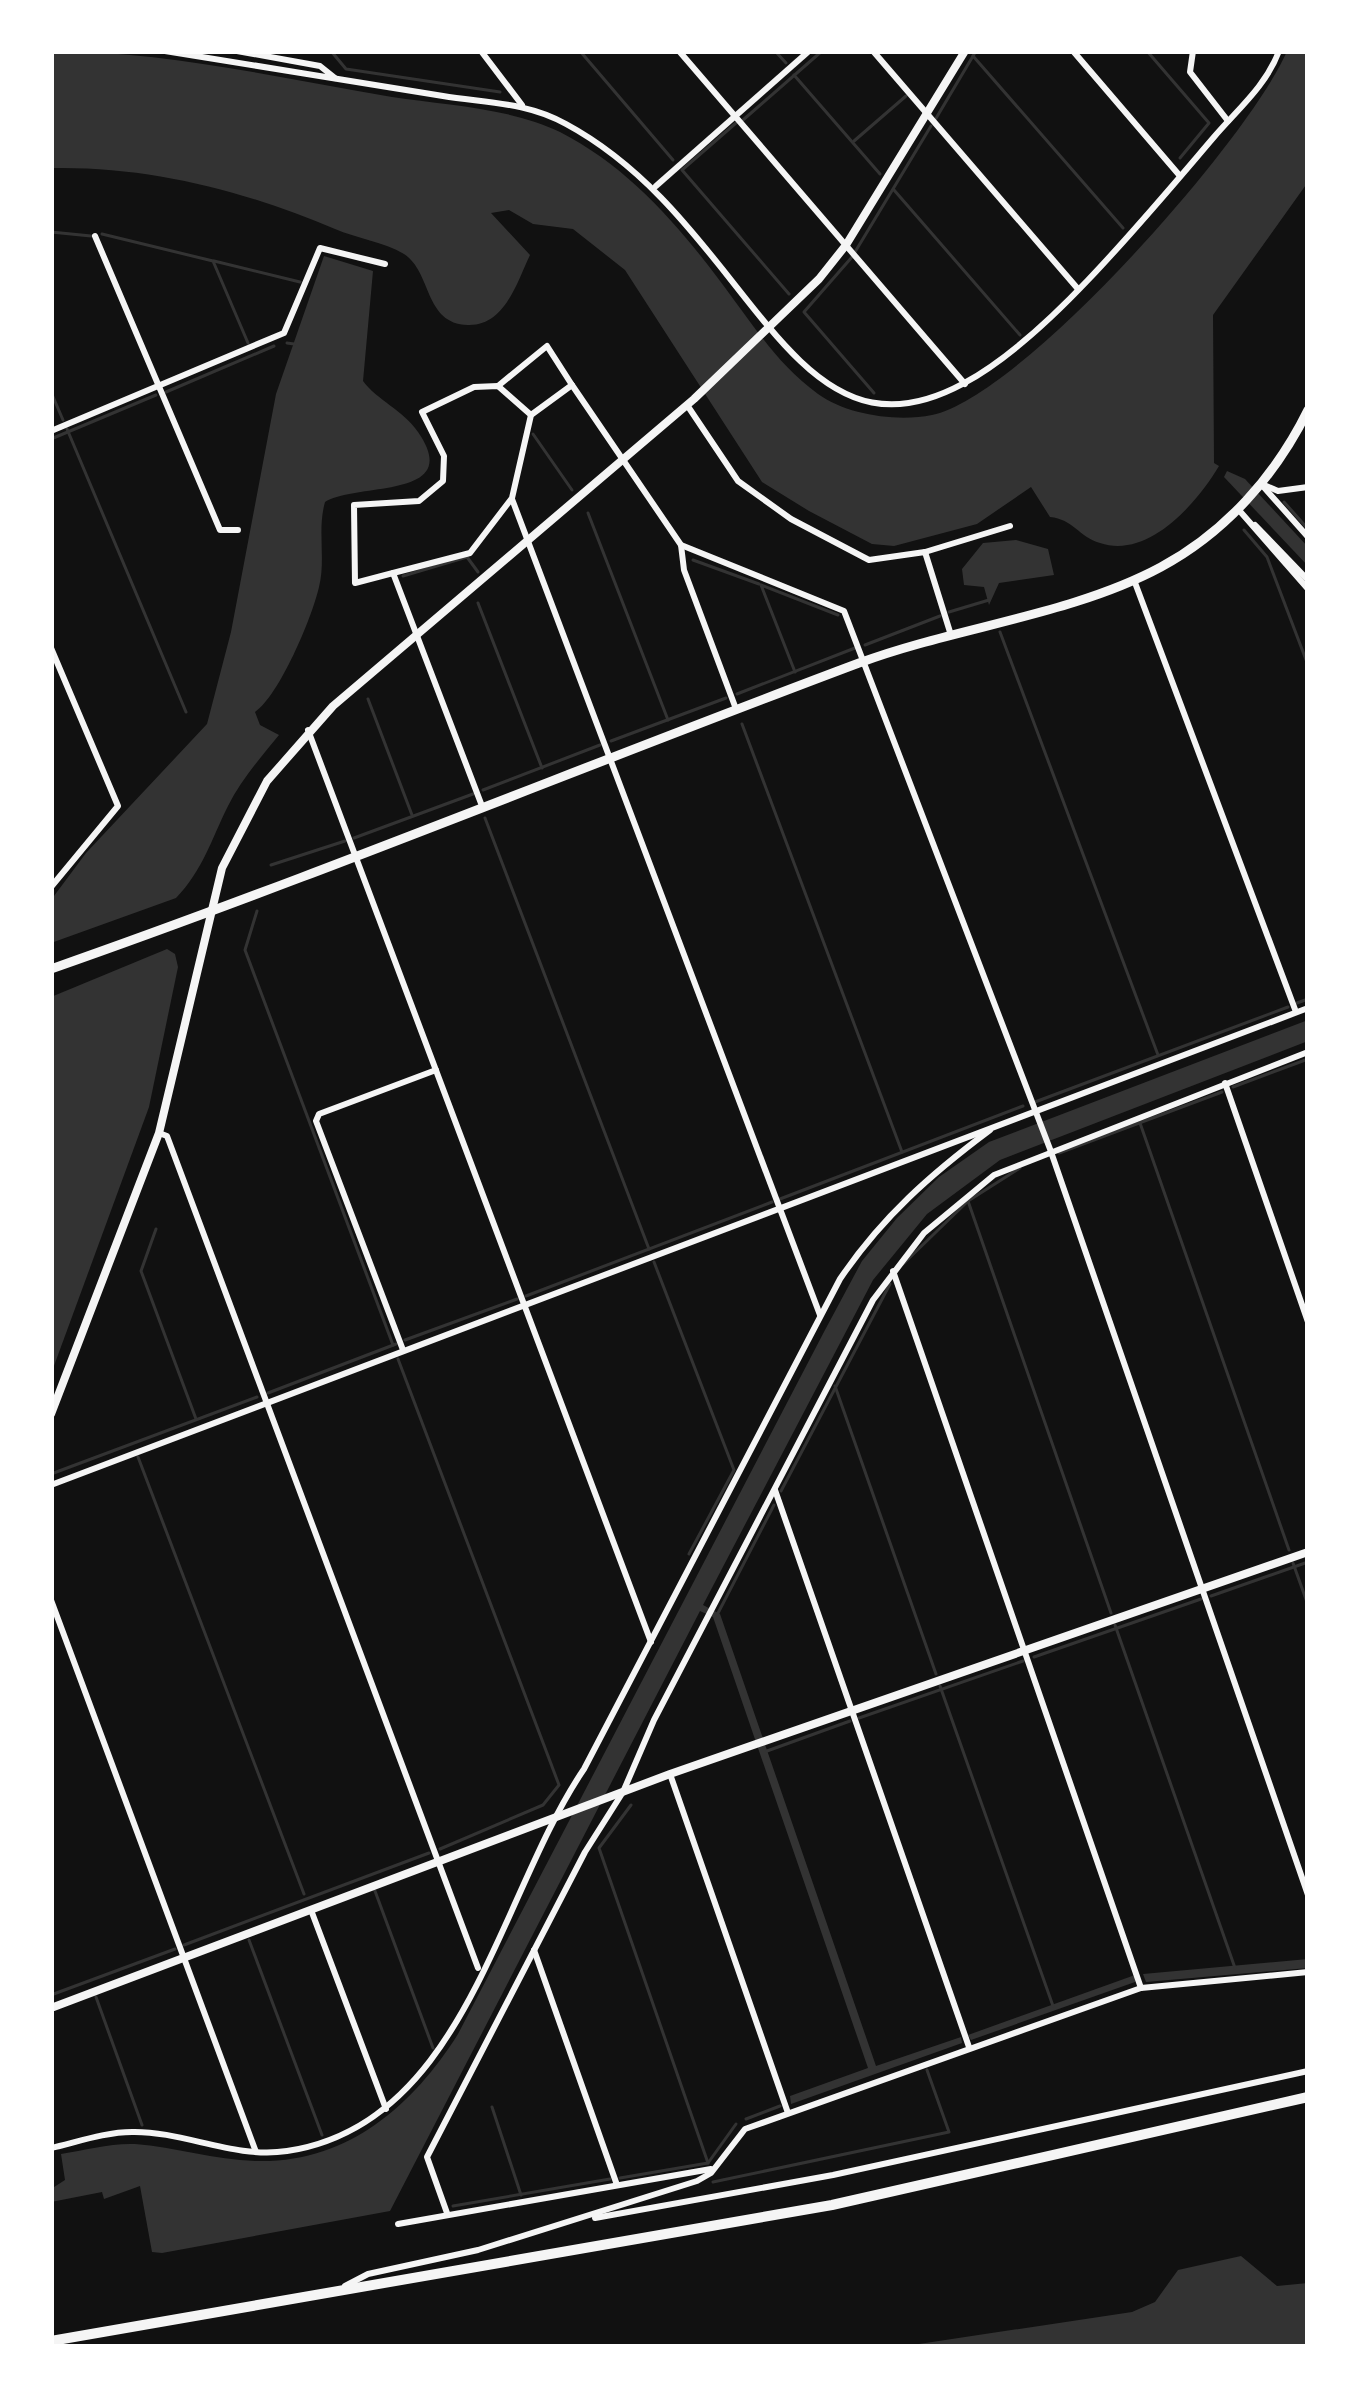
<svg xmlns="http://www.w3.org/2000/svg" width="1359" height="2398" viewBox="0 0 1359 2398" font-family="Quicksand,sans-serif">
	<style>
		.water { fill: #333 }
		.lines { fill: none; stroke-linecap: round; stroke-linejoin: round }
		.stream { stroke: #333; stroke-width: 3 }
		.minor { stroke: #f5f5f5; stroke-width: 6 }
		.tertiary { stroke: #f5f5f5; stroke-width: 8 }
		.secondary { stroke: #f5f5f5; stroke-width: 9 }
		.primary { stroke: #f5f5f5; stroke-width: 10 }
	</style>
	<rect width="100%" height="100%" fill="#111"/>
	<g class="water">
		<path d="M51,51C164,51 280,78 392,97C445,105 511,108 560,132C634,170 686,234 734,300C760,335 782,368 818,394C847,415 897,422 932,415C1024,395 1250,138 1287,51H1308V182L1213,315L1214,463L1219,466C1200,498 1151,560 1100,543C1079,537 1073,519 1050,517L1031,487L977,524L894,546L872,544L809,511L762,482L625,270L573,229L533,224L509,210L491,213L530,255C517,282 505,326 468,325C424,324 432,272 404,254C384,242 356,238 335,229C245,191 150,166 51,168Z"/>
		<path d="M324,256L373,271L363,381C377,400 403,410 418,432C465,500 356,482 325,502C317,530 326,559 319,587C312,618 279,696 255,712L260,725L279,735C261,757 241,780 228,806C211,840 203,870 176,898L51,943V900L86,853L207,724L231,632L276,394Z"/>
		<path d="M1227,471L1245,479L1308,547V566L1224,477Z"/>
		<path d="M1016,540L1048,549L1054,575L999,583L989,605L984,587L964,585L962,569L983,543Z"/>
		<path d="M167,949L175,954L178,967L149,1107L51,1374V997Z"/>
		<path d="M1308,1020V1041L1000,1160L927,1214L873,1280L703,1605L720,1614L876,2066L961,2037L962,2043L791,2104L790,2096L868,2068L713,1617L700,1611L390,2211L162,2253L152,2252L140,2186L104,2199L102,2192L51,2202V2189L65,2180L61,2154C85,2150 111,2143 135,2144C175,2147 215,2160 255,2161C346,2164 412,2107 458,2034L825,1330L862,1261L897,1218L939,1177L989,1142Z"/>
		<path d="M1308,1959V1968L1146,1982L1143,1974Z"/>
		<path d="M1135,1975V1982L971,2040L968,2035Z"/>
		<path d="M1241,2256L1277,2286L1308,2283V2347H899L1132,2312L1155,2302L1178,2270Z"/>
	</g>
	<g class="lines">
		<g class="stream">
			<path d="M331,51L346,69L500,92"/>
			<path d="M580,51L673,160"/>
			<path d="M775,51L786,63"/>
			<path d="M1147,51L1209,123L1180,158"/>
			<path d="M973,56L1123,228"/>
			<path d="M794,75L880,174"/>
			<path d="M743,120L822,51"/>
			<path d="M935,120L976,51"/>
			<path d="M736,123L682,170L789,294"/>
			<path d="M854,141L906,96"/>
			<path d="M894,190L1020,335"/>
			<path d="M51,232L91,236"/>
			<path d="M102,234L213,261L248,343"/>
			<path d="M855,252L931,126"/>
			<path d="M852,257L804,312L874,393"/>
			<path d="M214,261L300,282"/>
			<path d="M287,343L294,344"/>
			<path d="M51,392L63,420"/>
			<path d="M166,392L274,346"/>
			<path d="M67,429L186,712"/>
			<path d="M533,434L572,490"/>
			<path d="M51,439L156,395"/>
			<path d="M1284,502L1308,529"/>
			<path d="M588,513L668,720"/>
			<path d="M1244,530L1267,557L1308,665"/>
			<path d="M693,560L759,584"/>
			<path d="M403,576L467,557L478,572"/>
			<path d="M478,603L542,768"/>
			<path d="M949,612L989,600"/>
			<path d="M1000,632L1158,1055"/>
			<path d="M865,645L940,616"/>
			<path d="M795,672L761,585L838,615"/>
			<path d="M737,694L855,648"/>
			<path d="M368,699L412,815"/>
			<path d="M742,724L902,1152"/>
			<path d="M611,741L726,698"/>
			<path d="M483,790L600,745"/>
			<path d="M485,818L649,1249"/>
			<path d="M354,838L473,794"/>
			<path d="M271,865L345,841"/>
			<path d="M257,911L245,950L393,1345"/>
			<path d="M1297,1003L1308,999"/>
			<path d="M1233,1087L1308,1059"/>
			<path d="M1035,1102L1288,1007"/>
			<path d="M1140,1123L1289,1550"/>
			<path d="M1059,1153L1222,1092"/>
			<path d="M780,1199L1023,1106"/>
			<path d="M968,1201L1111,1613"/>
			<path d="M156,1229L141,1271L196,1419"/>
			<path d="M654,1262L734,1470L689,1554"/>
			<path d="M903,1264L968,1201L1020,1168"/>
			<path d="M526,1296L772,1202"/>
			<path d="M405,1340L517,1299"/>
			<path d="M398,1359L559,1785L543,1805L440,1849"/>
			<path d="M835,1386L936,1674"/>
			<path d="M268,1393L396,1344"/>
			<path d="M138,1457L304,1894"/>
			<path d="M51,1474L257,1397"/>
			<path d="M781,1491L890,1284"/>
			<path d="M1293,1563L1308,1605"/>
			<path d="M1211,1596L1308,1562"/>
			<path d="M717,1615L774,1505"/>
			<path d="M1115,1625L1235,1968"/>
			<path d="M1034,1657L1201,1599"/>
			<path d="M940,1686L1053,2006"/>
			<path d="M859,1718L1023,1661"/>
			<path d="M767,1751L850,1721"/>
			<path d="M631,1805L599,1848L708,2163"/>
			<path d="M375,1891L433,2048"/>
			<path d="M249,1940L322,2135"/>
			<path d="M184,1945L429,1853"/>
			<path d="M51,1995L175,1949"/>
			<path d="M96,1997L142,2125"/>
			<path d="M492,2107L521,2195"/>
			<path d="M746,2119L780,2106"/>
			<path d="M620,2178L708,2163L736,2124"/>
			<path d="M713,2182L949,2132L927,2070"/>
			<path d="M453,2206L610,2179"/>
		</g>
		<g class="minor">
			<path d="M165,51C258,66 350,81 443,96C486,103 527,102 566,124C789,244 797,587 1088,280C1132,234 1173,185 1214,137C1238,109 1266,86 1279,51"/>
			<path d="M237,51L320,66L335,78"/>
			<path d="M481,51L522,105"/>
			<path d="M679,51L965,384"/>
			<path d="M873,51L1078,289"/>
			<path d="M1073,51L1180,176"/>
			<path d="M1193,51L1190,72L1228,121"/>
			<path d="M656,186L809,51"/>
			<path d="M95,236L220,530H238"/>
			<path d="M498,386L547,346L572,385"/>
			<path d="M687,405L738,481L791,519L869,560L925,552L950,632"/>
			<path d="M51,431L284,333L320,248L385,264"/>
			<path d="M1261,484L1308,537"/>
			<path d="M1264,485L1278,491L1308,487"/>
			<path d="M512,499L820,1315"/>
			<path d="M1238,509L1308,589"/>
			<path d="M1255,525L1308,580"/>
			<path d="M681,545L684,570L736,709"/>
			<path d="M925,552L1010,526"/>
			<path d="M393,573L355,583L354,505L419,501L443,481L444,456L422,412L474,387L498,386L531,415"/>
			<path d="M1134,580L1296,1012"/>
			<path d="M51,648L118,806L51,887"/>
			<path d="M308,730L651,1642"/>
			<path d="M482,806L393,573L470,553L512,498L531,415L572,385L681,545L844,611L1050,1149L1308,1895"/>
			<path d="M1225,1083L1308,1322"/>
			<path d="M159,1133L167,1136L478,1968"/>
			<path d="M893,1271L1141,1988"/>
			<path d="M403,1350L316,1121L319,1114L436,1070"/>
			<path d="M51,1485L1308,1008"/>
			<path d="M775,1490L969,2047"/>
			<path d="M51,1600L256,2152"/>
			<path d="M670,1774L788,2113"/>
			<path d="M311,1910L386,2109"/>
			<path d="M534,1950L617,2185"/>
			<path d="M51,2148C77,2142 106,2132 132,2132C184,2131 233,2159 287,2151C466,2124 498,1895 584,1769L840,1279C882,1217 931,1174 990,1130"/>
			<path d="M51,2162V2178"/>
			<path d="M447,2213L427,2157L585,1852L623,1792L654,1720L873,1300L924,1233L994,1175L1308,1052"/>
			<path d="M595,2218L833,2175L1308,2071"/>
			<path d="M398,2224L711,2169"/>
			<path d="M345,2286L368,2274L478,2250L697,2181L711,2173L745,2129L1141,1988L1308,1972"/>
		</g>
		<g class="tertiary">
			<path d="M51,1414L159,1133L222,868L267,781L333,706L694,399L819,279L846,245L965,51"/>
			<path d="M51,2008L670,1774L1308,1552"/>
		</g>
		<path class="secondary" d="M51,969C322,874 589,764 859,663C956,627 1072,615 1161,567C1226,532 1276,475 1308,410"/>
		<path class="primary" d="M51,2341L832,2205L1308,2097"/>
	</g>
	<rect width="1359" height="2398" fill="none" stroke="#ffffff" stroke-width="108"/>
</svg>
